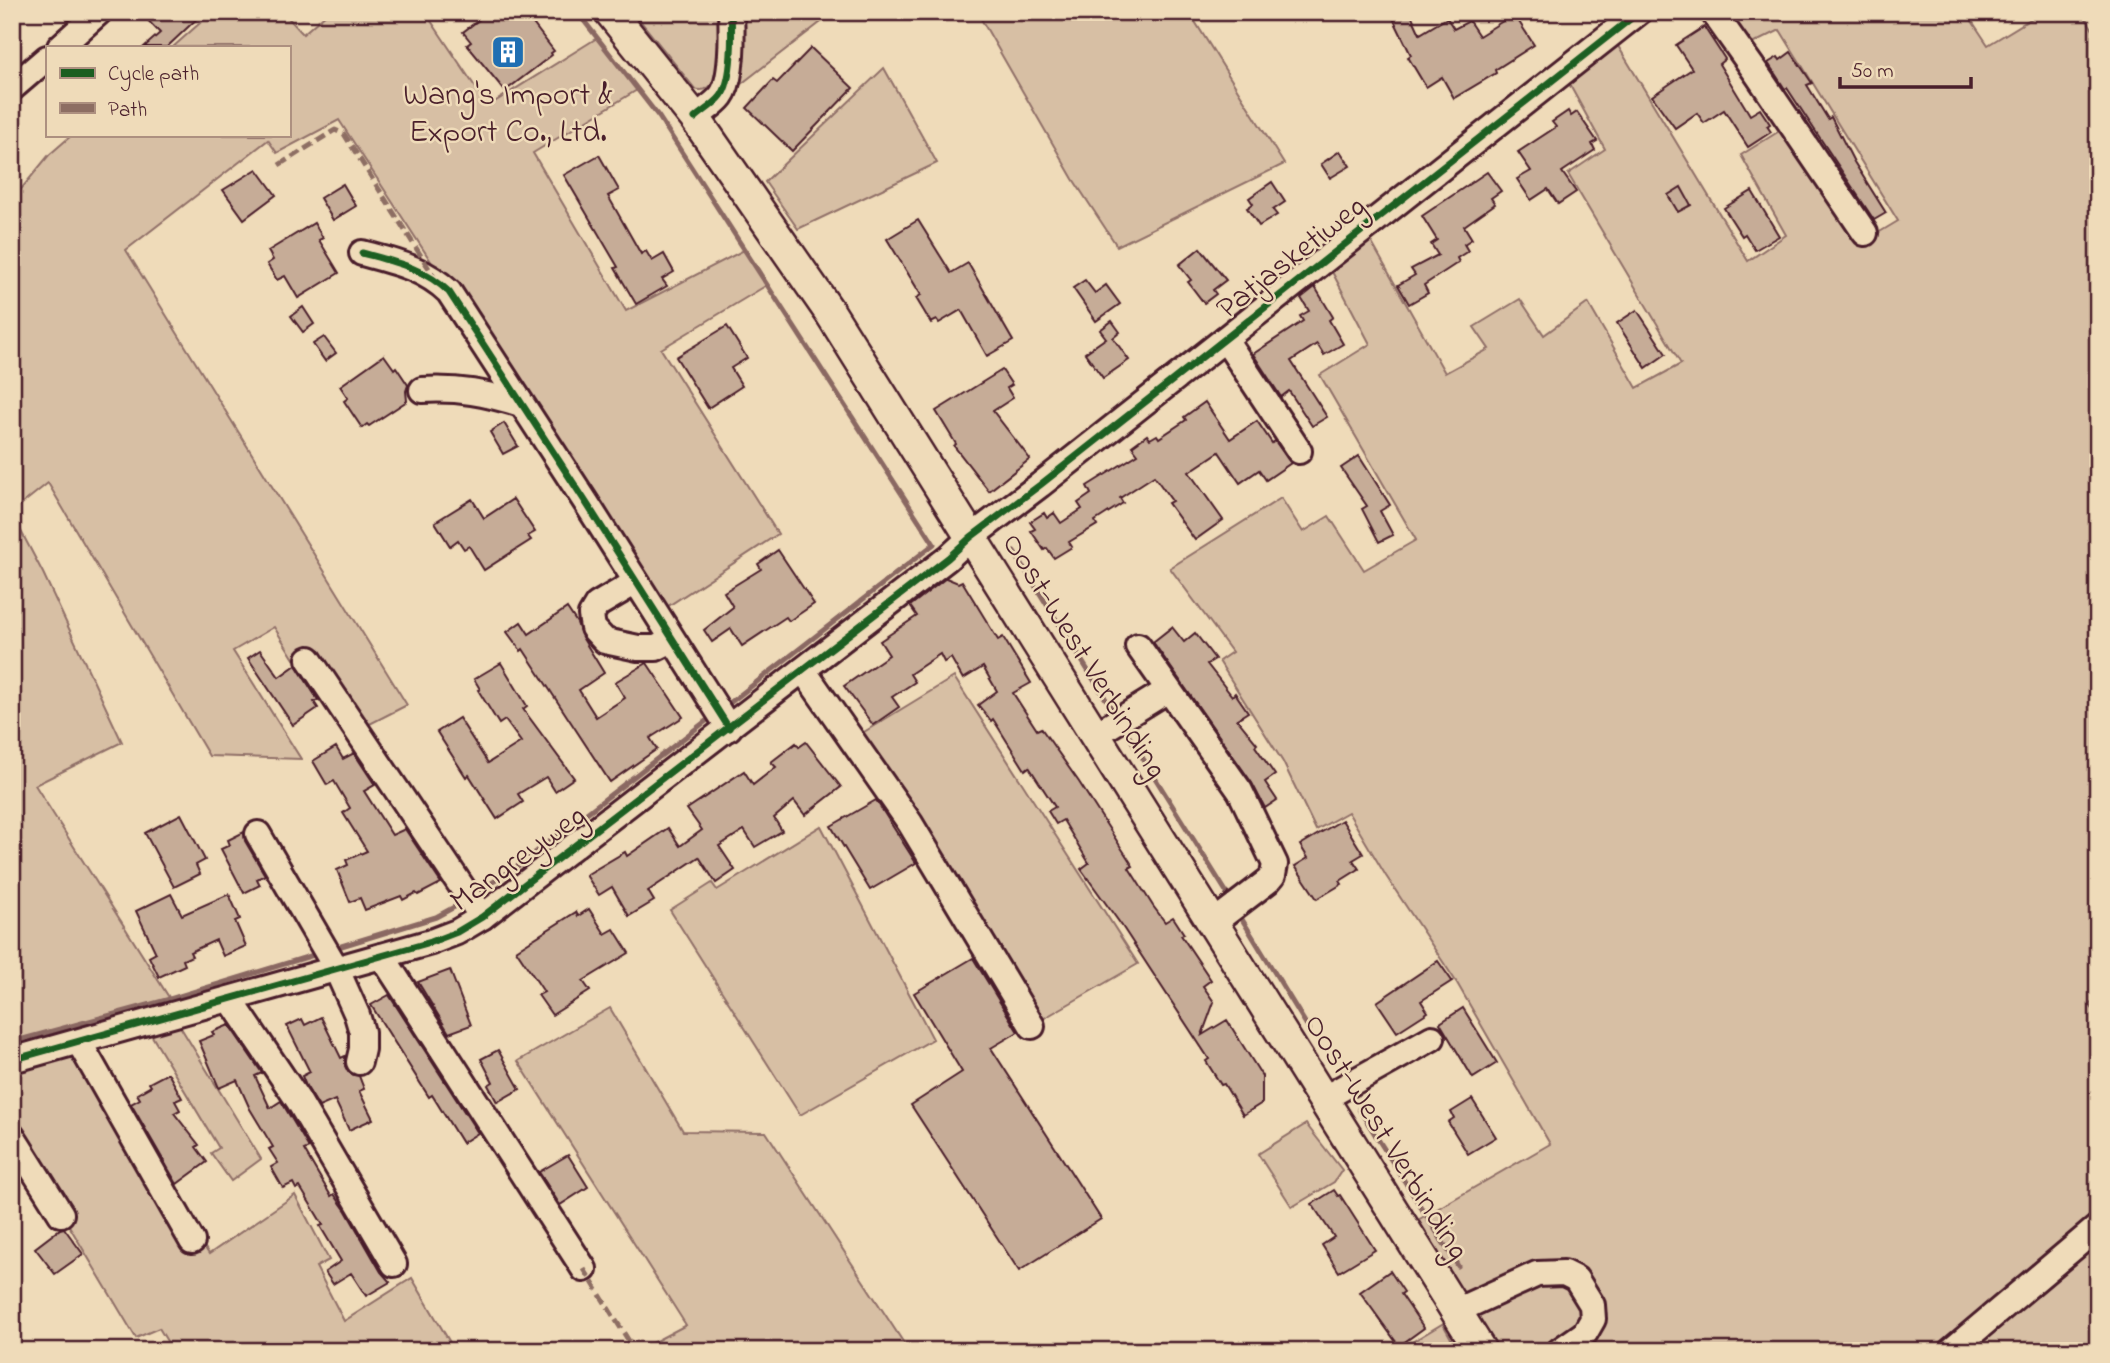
<svg xmlns="http://www.w3.org/2000/svg" width="2110" height="1363" viewBox="0 0 2110 1363" font-family="'Indie Flower',sans-serif">
	<style>
		.green { fill: #d7bfa4; stroke: #906f68; stroke-width: 2 }
		.lines { fill: none; stroke-linecap: round; stroke-linejoin: round }
		.stream { stroke: #8a6862; stroke-width: 5 }
		.building { fill: #c6ac97; stroke: #4a1f2b; stroke-width: 2 }
		.minor-casing { stroke: #4a1f2b; stroke-width: 30 }
		.major-casing { stroke: #4a1f2b; stroke-width: 35 }
		.minor { stroke: #efdbb9; stroke-width: 24 }
		.major { stroke: #efdbb9; stroke-width: 30 }
		.quiet { stroke: #8d6e63; stroke-width: 5; stroke-dasharray: 10 5; stroke-linecap: butt }
		.cycleway-casing { stroke: #efdbb9; stroke-width: 11 }
		.cycleway { stroke: #1b5e20; stroke-width: 7 }
		.labels { text-anchor: middle; stroke-width: 5; stroke-linejoin: round; paint-order: stroke }
		.poi-label { font-size: 32px; fill: #4a1f2b; stroke: #efdbb9 }
		.street-label { font-size: 32px; fill: #4a1f2b; stroke: #efdbb9 }
	</style>
	<rect width="100%" height="100%" fill="#efdbb9"/>
	<filter id="ink" filterUnits="userSpaceOnUse"><feTurbulence type="fractalNoise" baseFrequency=".0143" numOctaves="2"/><feDisplacementMap in="SourceGraphic" scale="14" xChannelSelector="R" yChannelSelector="G"/><feConvolveMatrix kernelMatrix="1 2 1 2 8 2 1 2 1" color-interpolation-filters="sRGB"/></filter>
	<g filter="url(#ink)">
		<g class="green">
			<path d="M207,12H283L303,34L328,12H425L488,106L597,38L637,90L533,153L626,311L744,250L767,285L661,349L778,534L659,612L339,120L277,153L268,140L126,250L407,705L362,728L310,652L294,659L274,627L233,651L301,759L209,756L48,483L12,512V200L49,155L72,135H289V47H173L209,15Z"/>
			<path d="M633,12H725C726,30 725,99 695,89Z"/>
			<path d="M737,12H834L727,95Z"/>
			<path d="M977,12H1189L1284,164L1117,246L1073,179Z"/>
			<path d="M1724,12H1966L1988,45L2042,12H2082L2095,33L2098,32V998L2089,1005L2098,1015V1218L1942,1351H1496L1416,1221L1550,1144L1457,983L1386,876L1348,812L1316,830L1283,762L1219,661L1232,652L1170,568L1281,498L1303,532L1329,516L1364,570L1416,540L1320,375L1370,344L1329,266L1368,236L1445,373L1489,349L1474,327L1520,299L1544,335L1588,303L1637,388L1681,364L1568,174L1605,149L1567,80L1615,41L1748,261L1786,235L1741,155L1789,125L1863,242L1898,221L1780,30L1748,46Z"/>
			<path d="M884,68L937,163L798,229L765,182Z"/>
			<path d="M12,514L43,573L122,742L35,785L170,999L12,1042Z"/>
			<path d="M954,677L1138,964L1041,1020L859,735Z"/>
			<path d="M821,826L933,1039L800,1115L670,910L712,883L717,890Z"/>
			<path d="M610,1008L683,1131L766,1132L909,1351H654L650,1344L686,1325L518,1061Z"/>
			<path d="M175,1018L261,1159L231,1181L211,1153L219,1148L146,1026Z"/>
			<path d="M77,1051L209,1254L295,1195L329,1260L316,1267L344,1321L412,1278L455,1351H173L159,1328L136,1338L12,1130V1067Z"/>
			<path d="M1306,1124L1342,1170L1334,1182L1292,1207L1258,1154Z"/>
			<path d="M2098,1235V1351H1958Z"/>
			<path d="M1443,1324L1458,1351H1397L1442,1324Z"/>
		</g>
		<g class="lines">
			<g class="stream">
				<path d="M581,17L659,117L934,544L731,702"/>
				<path d="M1014,552L1112,709"/>
				<path d="M1127,733L1232,901"/>
				<path d="M482,889L518,866L706,721"/>
				<path d="M1240,916L1309,1029"/>
				<path d="M335,948L436,917L458,905"/>
				<path d="M12,1042L170,999L317,954"/>
				<path d="M1359,1109L1458,1266"/>
			</g>
		</g>
		<g class="building">
			<path d="M140,12H204L167,47H144L160,33Z"/>
			<path d="M489,12H524L554,51L551,53L552,55L505,91L467,45L471,42L463,32Z"/>
			<path d="M1390,12H1410L1420,34L1447,18L1454,29L1469,21L1479,36L1514,14L1534,45L1495,70L1496,73L1454,98L1442,77L1426,87L1408,57L1411,55Z"/>
			<path d="M1704,27L1725,59L1719,64L1750,115L1760,109L1770,124L1767,126L1771,132L1748,147L1724,110L1704,123L1697,113L1675,128L1652,96L1692,69L1676,45Z"/>
			<path d="M811,48L853,88L792,151L747,108L773,80L777,83Z"/>
			<path d="M1791,52L1812,83L1807,85L1828,119L1831,117L1854,162L1886,213L1874,220L1787,88L1785,89L1768,63L1778,57L1780,60Z"/>
			<path d="M1568,111L1571,116L1577,112L1597,141L1592,144L1595,150L1562,172L1576,192L1558,204L1548,189L1531,200L1517,179L1531,171L1518,152L1556,127L1552,122Z"/>
			<path d="M1340,151L1350,166L1330,178L1321,164Z"/>
			<path d="M599,155L619,190L608,196L641,254L646,251L652,261L664,254L674,272L662,279L667,286L636,304L615,268L618,267L564,175Z"/>
			<path d="M257,169L276,195L244,219L223,190Z"/>
			<path d="M1487,172L1501,191L1491,198L1495,204L1464,226L1472,239L1464,244L1468,251L1457,258L1459,262L1424,285L1428,293L1409,304L1398,285L1415,275L1411,269L1438,255L1431,244L1437,240L1422,216Z"/>
			<path d="M1272,182L1285,202L1273,210L1277,215L1259,226L1247,208L1253,204L1249,198Z"/>
			<path d="M343,184L356,206L333,220L320,198Z"/>
			<path d="M1681,187L1691,205L1678,212L1668,195Z"/>
			<path d="M1752,191L1779,236L1755,250L1745,234L1742,236L1724,208Z"/>
			<path d="M918,220L951,273L968,263L1013,341L987,356L961,310L939,323L937,320L931,323L916,298L921,295L887,239Z"/>
			<path d="M314,223L323,238L319,240L339,273L298,298L285,276L277,280L267,264L273,260L268,251Z"/>
			<path d="M1200,248L1226,280L1213,290L1216,294L1204,303L1188,282L1191,280L1179,265Z"/>
			<path d="M1085,280L1095,293L1106,285L1120,304L1096,321L1073,288Z"/>
			<path d="M1315,287L1333,317L1329,320L1343,344L1324,355L1317,344L1291,361L1327,417L1312,426L1289,391L1281,397L1253,354L1303,321L1300,316L1309,311L1301,298Z"/>
			<path d="M303,307L314,324L303,332L291,316Z"/>
			<path d="M1637,310L1666,354L1646,368L1617,323Z"/>
			<path d="M1112,321L1120,332L1113,338L1129,360L1103,378L1085,353L1106,338L1100,330Z"/>
			<path d="M727,326L747,358L731,368L742,386L708,408L676,357Z"/>
			<path d="M324,337L336,353L325,361L313,344Z"/>
			<path d="M384,355L394,369L396,367L408,385L406,391L407,401L369,426L367,424L362,428L344,401L348,398L340,386Z"/>
			<path d="M1002,370L1012,385L1007,388L1013,398L993,411L1030,459L989,491L954,446L956,444L936,411Z"/>
			<path d="M1205,402L1230,439L1257,421L1272,443L1275,441L1291,463L1266,480L1259,470L1240,483L1219,452L1189,472L1223,520L1195,540L1168,503L1172,501L1154,476L1120,498L1123,503L1095,521L1097,525L1069,542L1072,547L1054,558L1047,548L1044,550L1031,531L1035,529L1030,522L1044,513L1047,518L1054,513L1061,523L1082,509L1078,503L1091,494L1087,486L1138,454L1132,446L1147,435L1150,439L1157,435L1159,438L1186,420L1184,417Z"/>
			<path d="M504,423L518,446L503,454L490,432Z"/>
			<path d="M1359,456L1390,505L1380,511L1393,535L1379,542L1362,509L1367,506L1341,468Z"/>
			<path d="M472,499L484,518L513,499L535,532L528,536L531,540L484,570L469,546L464,549L458,540L450,546L435,522Z"/>
			<path d="M778,550L814,604L789,621L786,617L742,646L731,629L712,642L704,630L733,607L724,592L761,569L758,564Z"/>
			<path d="M946,578L958,583L962,581L998,640L1003,637L1031,683L1013,693L1037,730L1041,728L1079,782L1133,866L1129,868L1153,906L1165,922L1173,917L1184,934L1181,935L1211,980L1203,986L1214,1002L1202,1035L1227,1020L1262,1076V1103L1243,1115L1224,1084L1221,1085L1206,1061L1209,1059L1122,926L1081,869L1089,863L1063,820L1056,824L1048,811L1055,807L1029,767L1025,770L993,719L991,721L978,705L997,691L983,667L963,679L951,658L944,662L940,654L910,674L915,682L892,697L899,707L873,725L844,686L889,655L880,641L917,616L910,606Z"/>
			<path d="M567,608L577,623L582,637L604,673L579,690L596,717L625,698L615,682L647,663L683,717L650,738L657,749L610,782L523,649L521,651L507,632L521,622L529,634Z"/>
			<path d="M1172,627L1184,642L1195,633L1215,659L1207,664L1232,696L1235,693L1248,712L1237,719L1257,744L1255,746L1275,775L1265,782L1277,800L1265,808L1252,783L1153,642Z"/>
			<path d="M260,650L279,677L296,665L318,700L314,702L318,708L293,725L248,658Z"/>
			<path d="M501,663L527,706L523,709L574,778L555,791L546,777L518,794L523,802L497,819L469,775L466,777L437,732L459,718L488,763L521,742L505,720L499,724L478,690L480,689L474,679Z"/>
			<path d="M806,742L841,787L805,815L794,801L774,818L782,831L755,847L744,830L719,846L735,870L716,883L699,857L648,891L654,901L629,916L612,887L599,895L586,875L625,852L627,856L668,828L680,846L702,830L687,809L744,771L753,785L776,767L771,762L796,743L799,747Z"/>
			<path d="M336,747L343,759L354,753L375,785L364,791L392,835L405,829L441,883L418,895L416,893L403,900L401,896L365,910L360,898L350,902L337,870L348,865L346,860L367,851L343,813L350,808L334,781L327,785L313,761Z"/>
			<path d="M876,800L916,863L870,890L831,826Z"/>
			<path d="M181,814L205,860L196,865L200,874L174,887L145,833Z"/>
			<path d="M1342,820L1363,854L1353,860L1359,869L1340,881L1342,884L1317,899L1295,866L1308,858L1300,845Z"/>
			<path d="M244,832L245,841L265,875L257,879L260,885L244,893L221,849L230,845L228,840Z"/>
			<path d="M171,894L182,915L229,894L240,919L235,921L246,946L223,956L216,940L190,952L192,956L183,960L185,965L159,977L149,957L156,953L136,911Z"/>
			<path d="M589,909L605,934L614,929L629,953L583,981L590,991L552,1015L538,995L544,992L516,950L576,912L578,916Z"/>
			<path d="M973,958L1018,1032L991,1048L1101,1219L1019,1271L911,1105L962,1072L914,993Z"/>
			<path d="M1438,961L1452,981L1421,1001L1428,1012L1397,1032L1377,1002Z"/>
			<path d="M450,970L471,1025L449,1033L418,982Z"/>
			<path d="M389,995L478,1133L462,1143L432,1095L429,1097L371,1005Z"/>
			<path d="M1463,1008L1497,1063L1473,1078L1440,1023Z"/>
			<path d="M321,1017L341,1058L345,1056V1066L348,1072L359,1076L364,1089L359,1091L373,1119L349,1130L335,1100L319,1107L306,1086L302,1076L310,1072L287,1026L302,1019L305,1025Z"/>
			<path d="M229,1025L262,1073L255,1076L270,1108L281,1101L309,1148L304,1150L331,1196L334,1194L346,1211L381,1272L390,1282L366,1296L351,1273L333,1284L325,1272L341,1261L320,1226L323,1225L300,1187L296,1189L293,1183L283,1188L271,1167L278,1163L269,1149L273,1147L250,1109L237,1080L219,1088L199,1041L214,1035L212,1032Z"/>
			<path d="M498,1050L520,1089L497,1102L488,1085L493,1082L481,1059Z"/>
			<path d="M168,1073L182,1098L175,1101L180,1110L174,1113L199,1145L196,1147L207,1162L177,1184L131,1104L140,1099L137,1094L151,1086L149,1083Z"/>
			<path d="M1472,1099L1496,1137L1468,1154L1448,1122L1454,1118L1451,1112Z"/>
			<path d="M568,1155L588,1187L560,1205L539,1172Z"/>
			<path d="M1334,1190L1338,1196L1340,1195L1375,1250L1339,1272L1322,1245L1334,1237L1312,1204Z"/>
			<path d="M64,1228L83,1254L55,1274L35,1248L60,1229Z"/>
			<path d="M1390,1271L1404,1292L1401,1294L1424,1328L1399,1346L1360,1292Z"/>
		</g>
		<g class="lines">
			<g class="minor-casing">
				<g id="minor">
					<path d="M1713,12L1757,74L1865,233"/>
					<path d="M60,47L99,12"/>
					<path d="M12,88L47,58"/>
					<path d="M695,118C703,111 715,104 721,96C733,80 732,32 731,12"/>
					<path d="M362,253C395,262 424,268 449,292L587,504L729,728"/>
					<path d="M1225,339L1299,451"/>
					<path d="M422,390C460,388 485,393 521,404"/>
					<path d="M636,582L597,605L591,615L593,628L605,641L638,648H656L672,640"/>
					<path d="M1138,646L1240,791L1275,864L1273,875L1268,881L1213,923"/>
					<path d="M309,659L482,917"/>
					<path d="M803,670L910,823L1032,1026"/>
					<path d="M1095,735L1168,690"/>
					<path d="M258,834L336,968L357,1015L362,1032V1049L359,1062"/>
					<path d="M382,956L584,1269"/>
					<path d="M230,999L298,1100L394,1264"/>
					<path d="M79,1042L192,1241"/>
					<path d="M12,1060L431,942L457,932L482,917L948,558L971,537L1040,485L1639,12"/>
					<path d="M1323,1099L1432,1038"/>
					<path d="M12,1136L61,1214"/>
					<path d="M1456,1311L1537,1274L1564,1273L1576,1279L1592,1305L1593,1319L1585,1333L1559,1351"/>
					<path d="M1951,1351L2098,1227"/>
				</g>
			</g>
			<g class="major-casing">
				<path id="major" d="M610,12L695,118L831,314L1481,1351"/>
			</g>
			<use href="#minor" class="minor"/>
			<use href="#major" class="major"/>
			<g class="quiet">
				<path d="M279,165L335,130L344,134L435,278"/>
				<path d="M584,1269L635,1351"/>
			</g>
			<g class="cycleway-casing">
				<g id="cycleway">
					<path d="M695,118C703,111 715,104 721,96C733,80 732,32 731,12"/>
					<path d="M362,253C395,262 424,268 449,292L587,504L729,728"/>
					<path d="M12,1060L431,942L457,932L482,917L948,558L971,537L1040,485L1639,12"/>
				</g>
			</g>
			<use href="#cycleway" class="cycleway"/>
		</g>
	</g>
	<defs>
		<g id="building-square" transform="scale(1.75)"><rect x="-9" y="-9" width="18" height="18" rx="4" fill="#1f6fb2" stroke="#efdbb9"/><path d="M-4-6H4V6H1V3H-1V6H-4ZM-2.5-4.3h1.7v1.8h-1.7ZM.8-4.3h1.7v1.8H.8ZM-2.5-1h1.7V.8h-1.7ZM.8-1h1.7V.8H.8Z" fill="#fff"/></g>
	</defs>
	<g fill-rule="evenodd">
		<use href="#building-square" x="508" y="52"/>
	</g>
	<g class="labels">
		<g class="poi-label">
			<text x="508" y="104">Wang's Import &amp;<tspan x="508" dy="37">Export Co., Ltd.</tspan></text>
		</g>
		<g class="street-label">
			<text transform="translate(1290 256) rotate(-38)" y="11">Patjasketiweg</text>
			<text transform="translate(1086 655) rotate(58)" y="11">Oost-West Verbinding</text>
			<text transform="translate(517 857) rotate(-36)" y="11">Mangreyweg</text>
			<text transform="translate(1388 1136) rotate(58)" y="11">Oost-West Verbinding</text>
		</g>
	</g>
	<rect width="2110" height="1363" fill="none" stroke="#efdbb9" stroke-width="42"/>
	<rect x="21" y="21" width="2068" height="1321" fill="none" stroke="#4a1f2b" stroke-width="2.5" filter="url(#ink)"/>
	<rect x="46" y="46" width="245" height="91" fill="#efdbb9" stroke="#ad9080" stroke-width="2"/>
	<rect x="60" y="68" width="35" height="10" fill="#1b5e20" stroke="#ad9080" stroke-width="2"/>
	<text x="108" y="80" font-size="21" fill="#4a1f2b">Cycle path</text>
	<rect x="60" y="103" width="35" height="10" fill="#8d6e63" stroke="#ad9080" stroke-width="2"/>
	<text x="108" y="116" font-size="21" fill="#4a1f2b">Path</text>
	<path d="M1840 77v10h131v-10" fill="none" stroke="#4a1f2b" stroke-width="3.5"/>
	<text x="1851" y="77" font-size="21" fill="#4a1f2b" stroke="#efdbb9" stroke-width="5" paint-order="stroke">50 m</text>
</svg>
